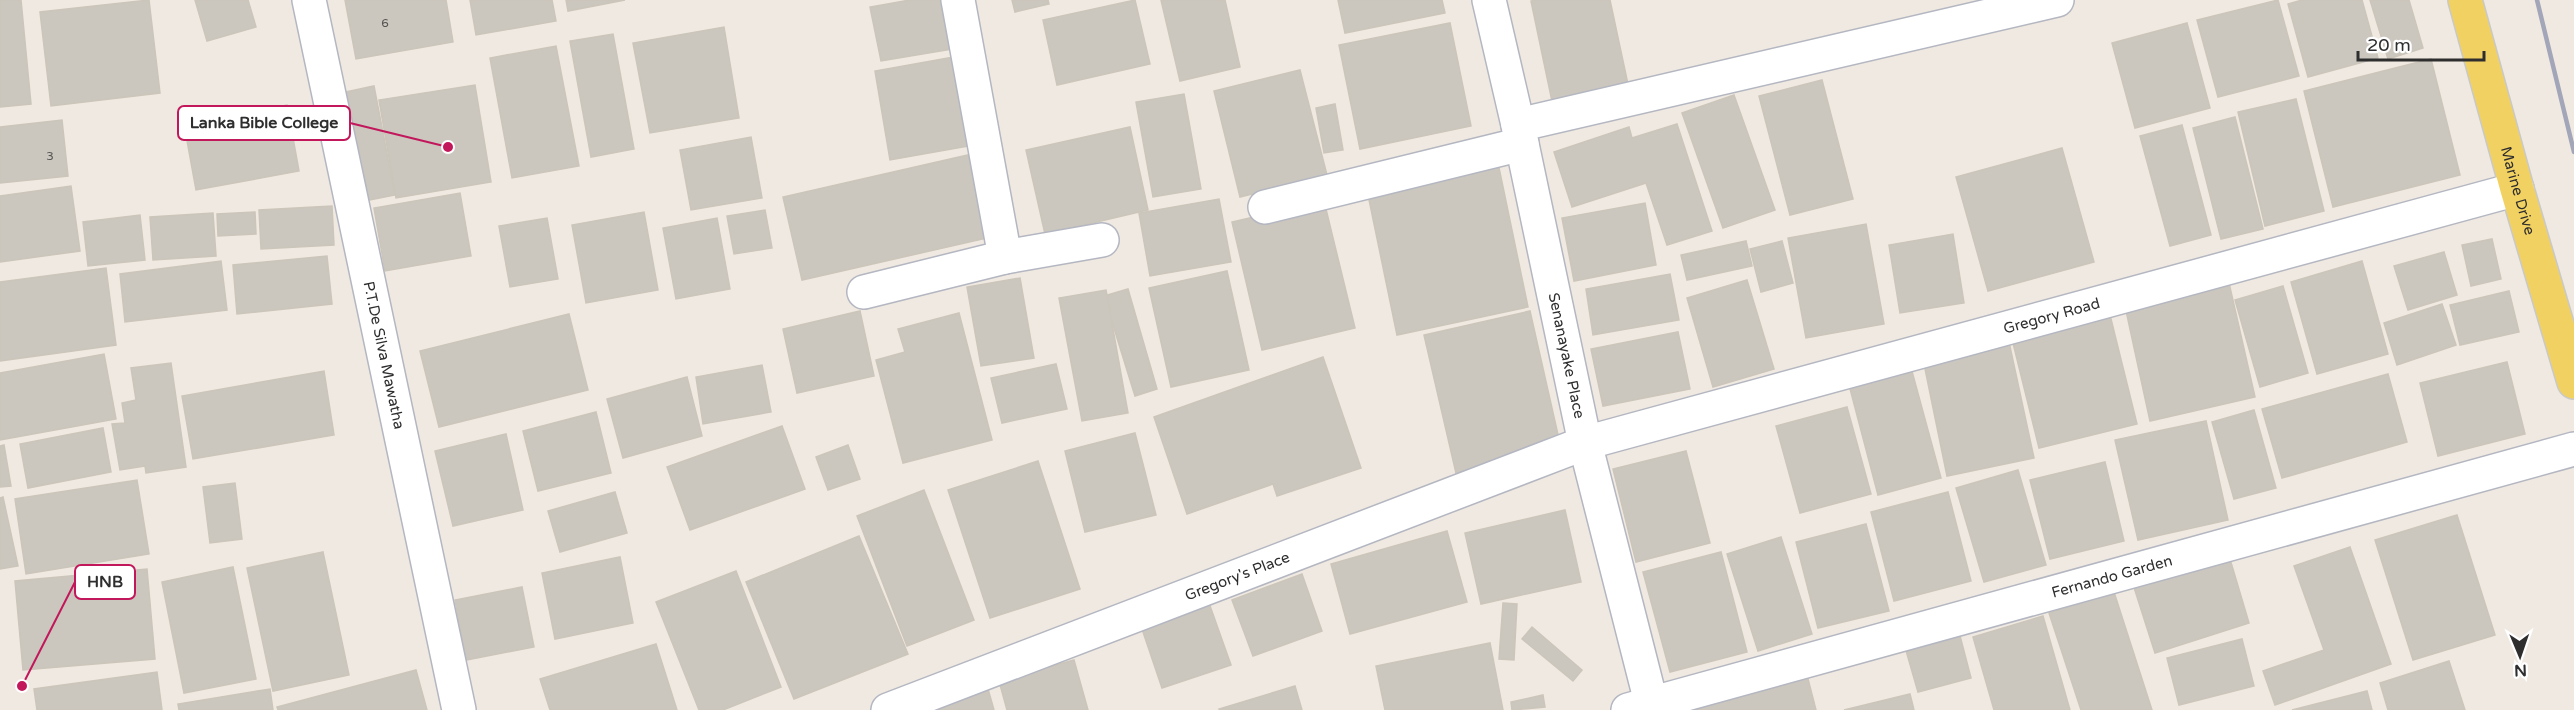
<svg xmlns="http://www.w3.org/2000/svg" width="2574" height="710" viewBox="0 0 2574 710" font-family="'Varela Round',sans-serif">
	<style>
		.building { fill: #cbc7bf; stroke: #cbc5ba; stroke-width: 1.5 }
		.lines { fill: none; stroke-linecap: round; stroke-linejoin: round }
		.minor-casing { stroke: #b4b7c1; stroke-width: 36 }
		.primary-casing { stroke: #c9c9c9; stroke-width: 36 }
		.minor { stroke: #fff; stroke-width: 33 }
		.primary { stroke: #f2d163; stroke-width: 33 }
		.rail { stroke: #a3a6b8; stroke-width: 4.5 }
		.labels { text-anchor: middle; stroke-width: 6; stroke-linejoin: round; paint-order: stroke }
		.number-label { font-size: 12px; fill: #555452 }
		.street-label { font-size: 15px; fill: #2e2e2e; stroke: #fff }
		.leader { fill: none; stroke: #c2185b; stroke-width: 2 }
		.callout-dot { fill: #c2185b; stroke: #fff; stroke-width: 2 }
		.callout { fill: #fff; stroke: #c2185b; stroke-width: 2 }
		.callout-label { font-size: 16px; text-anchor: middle; font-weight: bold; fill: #2e2e2e }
	</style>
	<rect width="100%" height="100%" fill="#efe9e1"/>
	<g class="building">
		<path d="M0,0H21L31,104L0,107Z"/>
		<path d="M149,0L160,93L51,106L40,12Z"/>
		<path d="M195,0H248L256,27L207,41Z"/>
		<path d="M345,0H446L453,42L356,59Z"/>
		<path d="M470,0H552L556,21L476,35Z"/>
		<path d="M566,0H625L568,11Z"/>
		<path d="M910,0H951L959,48L881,61L870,7Z"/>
		<path d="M1012,0H1048L1049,4L1015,12Z"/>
		<path d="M1135,0L1150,64L1057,85L1043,20Z"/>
		<path d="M1161,0H1225L1240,67L1180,81Z"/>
		<path d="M1338,0H1442L1445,13L1345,33Z"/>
		<path d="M1536,0H1610L1629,89L1553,106L1531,1Z"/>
		<path d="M2278,0L2299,76L2218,97L2197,20Z"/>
		<path d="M2302,0H2362L2378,58L2308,77L2288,4Z"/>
		<path d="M2370,0H2409L2423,48L2388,59Z"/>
		<path d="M1450,23L1471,126L1360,149L1339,45Z"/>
		<path d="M2187,23L2210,108L2135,128L2112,43Z"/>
		<path d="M724,27L739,118L650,133L633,43Z"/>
		<path d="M613,34L634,149L591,157L570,41Z"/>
		<path d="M556,46L579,166L512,178L490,58Z"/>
		<path d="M953,57L969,146L890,160L875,71Z"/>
		<path d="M2431,59L2460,175L2333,207L2304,91Z"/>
		<path d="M1300,70L1327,175L1240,197L1214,91Z"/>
		<path d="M1822,80L1853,199L1790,215L1759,96Z"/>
		<path d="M475,85L491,182L396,198L379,100Z"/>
		<path d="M374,86L395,195L359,202L336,94Z"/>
		<path d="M1184,94L1201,189L1153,197L1136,102Z"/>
		<path d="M1734,95L1775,210L1723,228L1682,113Z"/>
		<path d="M2296,99L2324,211L2265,226L2238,112Z"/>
		<path d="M1335,104L1343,150L1324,153L1316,108Z"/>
		<path d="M287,105L299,171L196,190L184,124Z"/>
		<path d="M2235,117L2263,229L2221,239L2193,128Z"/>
		<path d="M62,120L68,176L0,183V127Z"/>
		<path d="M1677,124L1712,231L1667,245L1646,183L1572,207L1554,152L1629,127L1632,138Z"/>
		<path d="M2182,125L2211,235L2170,246L2140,136Z"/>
		<path d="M1130,127L1148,210L1045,234L1026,150Z"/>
		<path d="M751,137L762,198L691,210L680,150Z"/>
		<path d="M2062,148L2094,262L1988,291L1956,177Z"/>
		<path d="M968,155L987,238L802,280L783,197Z"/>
		<path d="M1498,163L1528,307L1397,335L1367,190Z"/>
		<path d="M71,186L80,251L0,262V196Z"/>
		<path d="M460,193L471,256L385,271L374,208Z"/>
		<path d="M1219,199L1231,262L1150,276L1139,213Z"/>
		<path d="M1324,201L1355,328L1262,350L1232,222Z"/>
		<path d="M1645,203L1656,265L1574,281L1562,218Z"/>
		<path d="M332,206L334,245L261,249L259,210Z"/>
		<path d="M765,210L772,248L734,254L727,216Z"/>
		<path d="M255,212L256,234L218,236L217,214Z"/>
		<path d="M644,212L658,290L586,303L572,225Z"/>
		<path d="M213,213L216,256L153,260L150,217Z"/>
		<path d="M140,215L145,260L88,266L83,222Z"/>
		<path d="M547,218L558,279L510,287L499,226Z"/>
		<path d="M717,218L730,289L676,299L663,228Z"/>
		<path d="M1866,224L1884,324L1806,338L1788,238Z"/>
		<path d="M1953,234L1964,303L1900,313L1889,245Z"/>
		<path d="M2492,239L2501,279L2471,286L2462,245Z"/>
		<path d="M1746,241L1752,266L1687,280L1681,255Z"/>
		<path d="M1782,241L1793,283L1761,292L1750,249Z"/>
		<path d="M2444,252L2457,295L2408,310L2394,266Z"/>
		<path d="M327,256L332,304L237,314L233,265Z"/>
		<path d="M221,261L227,310L125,322L120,274Z"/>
		<path d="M2362,261L2388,354L2317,374L2291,282Z"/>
		<path d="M106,268L116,345L0,361V282Z"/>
		<path d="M1227,271L1249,370L1171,387L1149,288Z"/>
		<path d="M1670,274L1679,320L1593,335L1586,289Z"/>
		<path d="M1020,278L1034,358L981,366L967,287Z"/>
		<path d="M1747,280L1774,369L1713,387L1687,298Z"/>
		<path d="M2229,283L2255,397L2150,421L2125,306Z"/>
		<path d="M2283,286L2308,373L2260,387L2235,300Z"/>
		<path d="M1128,289L1157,389L1135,396L1104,296Z"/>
		<path d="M1106,290L1128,413L1082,421L1059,298Z"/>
		<path d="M2509,291L2519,332L2460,345L2450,305Z"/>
		<path d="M2442,304L2456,345L2397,365L2384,323Z"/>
		<path d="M860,311L874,376L797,393L783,329Z"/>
		<path d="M1530,311L1561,448L1456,473L1424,335Z"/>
		<path d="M959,313L992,440L903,463L876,360L905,352L898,329Z"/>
		<path d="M569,314L588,390L439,427L420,351Z"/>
		<path d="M2110,315L2137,424L2039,448L2012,339Z"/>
		<path d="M1678,332L1690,389L1603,406L1591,349Z"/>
		<path d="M2009,342L2034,458L1947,476L1923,359Z"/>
		<path d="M104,354L116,419L0,440V373Z"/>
		<path d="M1323,357L1361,468L1277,496L1273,484L1187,514L1154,417Z"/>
		<path d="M2507,362L2525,434L2438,456L2420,383Z"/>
		<path d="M171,363L186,467L146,473L145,466L120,470L112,424L125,423L122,403L136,400L131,368Z"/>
		<path d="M1056,364L1067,409L1002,423L991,378Z"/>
		<path d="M1910,364L1941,478L1878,495L1848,381Z"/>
		<path d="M762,365L771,412L703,424L696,377Z"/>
		<path d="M324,371L334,435L193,459L182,396Z"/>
		<path d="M2388,374L2407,442L2282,478L2262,409Z"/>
		<path d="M687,377L702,436L623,458L607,399Z"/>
		<path d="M1847,407L1871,494L1800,513L1776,426Z"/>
		<path d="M2254,410L2276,488L2234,499L2212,422Z"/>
		<path d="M596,412L611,473L538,491L523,431Z"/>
		<path d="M2206,421L2228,520L2138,540L2115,440Z"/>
		<path d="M782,426L805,489L690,530L667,467Z"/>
		<path d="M103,428L111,472L28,488L20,444Z"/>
		<path d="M1135,433L1156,515L1085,532L1065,451Z"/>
		<path d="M506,434L523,510L453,526L435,451Z"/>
		<path d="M4,445L11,486L0,487V446Z"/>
		<path d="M848,445L860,479L828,490L816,457Z"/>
		<path d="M1686,451L1710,543L1636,562L1613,469Z"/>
		<path d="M1038,461L1080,589L990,618L948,490Z"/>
		<path d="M2105,462L2124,541L2050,559L2030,480Z"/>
		<path d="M2018,470L2046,565L1984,582L1956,488Z"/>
		<path d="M137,480L149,554L26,574L15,499Z"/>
		<path d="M235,483L242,539L210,543L203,487Z"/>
		<path d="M924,490L974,620L907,646L857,516Z"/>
		<path d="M615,492L627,533L560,552L548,511Z"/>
		<path d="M1948,492L1971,581L1894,601L1871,512Z"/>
		<path d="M3,497L18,566L0,569V498Z"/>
		<path d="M1565,510L1581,582L1481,604L1465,533Z"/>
		<path d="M2457,515L2495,635L2413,660L2375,540Z"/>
		<path d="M1866,524L1889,611L1818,628L1796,542Z"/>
		<path d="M1447,531L1467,602L1350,634L1331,564Z"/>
		<path d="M859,536L908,654L794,699L746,582Z"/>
		<path d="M1781,537L1812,634L1758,651L1727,554Z"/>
		<path d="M2350,547L2391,664L2275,705L2263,671L2324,650L2294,566Z"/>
		<path d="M2227,549L2249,623L2155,653L2131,578Z"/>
		<path d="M323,552L349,675L273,691L247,568Z"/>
		<path d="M1721,552L1747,652L1670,672L1643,572Z"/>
		<path d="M620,557L633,623L555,639L542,573Z"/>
		<path d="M233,567L256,679L184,693L162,582Z"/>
		<path d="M147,569L155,659L23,670L15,581Z"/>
		<path d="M736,571L781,687L723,710H699L656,602Z"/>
		<path d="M1302,574L1322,631L1253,656L1232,600Z"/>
		<path d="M522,587L534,647L466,660L455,600Z"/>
		<path d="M2114,592L2152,710H2081L2049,613Z"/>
		<path d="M1209,603L1231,665L1162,688L1141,626Z"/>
		<path d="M1503,603L1517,604L1514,660L1499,659Z"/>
		<path d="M2043,616L2070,710H1994L1973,637Z"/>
		<path d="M1532,627L1582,670L1573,681L1522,639Z"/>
		<path d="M1959,632L1971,678L1918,692L1905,647Z"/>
		<path d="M2242,639L2254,686L2179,705L2167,658Z"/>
		<path d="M1490,643L1503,710H1385L1376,666Z"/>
		<path d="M656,644L677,710H550L540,679Z"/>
		<path d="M1074,660L1088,710H1007L999,681Z"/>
		<path d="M2449,661L2465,710H2388L2380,683Z"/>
		<path d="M416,670L427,710H278L277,707Z"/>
		<path d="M157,672L162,710H37L34,689Z"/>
		<path d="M1807,675L1816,710H1673Z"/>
		<path d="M1295,686L1302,710H1220L1219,709Z"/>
		<path d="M270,689L273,710H179L178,704Z"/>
		<path d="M988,689L994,710H914Z"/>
		<path d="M2367,691L2372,710H2292Z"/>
		<path d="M1910,694L1914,710H1844Z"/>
		<path d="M1543,695L1545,707L1512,710L1511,702Z"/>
	</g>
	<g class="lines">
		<g class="minor-casing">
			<g id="minor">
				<path id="s1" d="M309,0L459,710"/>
				<path d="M958,0L1005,257"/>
				<path id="s2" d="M1489,0L1518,125L1585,443L1653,710"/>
				<path d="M1518,125L2057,0"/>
				<path d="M1265,207L1522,144"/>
				<path d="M864,292L1005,257L1102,240"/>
				<path id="s3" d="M888,710L1585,443L2517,189"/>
				<path id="s4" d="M1628,710L2574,449"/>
			</g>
		</g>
		<g class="primary-casing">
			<g id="primary">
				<path id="s5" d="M2465,0L2517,189L2574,382"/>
			</g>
		</g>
		<use href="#minor" class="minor"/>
		<use href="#primary" class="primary"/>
		<path class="rail" d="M2537,0L2574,152"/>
	</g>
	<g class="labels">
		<g class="number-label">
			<text x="385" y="27">6</text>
			<text x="50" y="160">3</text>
		</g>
		<g class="street-label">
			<text dy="5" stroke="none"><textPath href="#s5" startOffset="198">Marine Drive</textPath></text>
			<text dy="5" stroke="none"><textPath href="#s3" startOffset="1230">Gregory Road</textPath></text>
			<text dy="5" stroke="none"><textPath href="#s1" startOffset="363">P.T.De Silva Mawatha</textPath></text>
			<text dy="5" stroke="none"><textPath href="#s2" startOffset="364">Senanayake Place</textPath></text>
			<text dy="5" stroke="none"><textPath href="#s4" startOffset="502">Fernando Garden</textPath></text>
			<text dy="5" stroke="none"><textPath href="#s3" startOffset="374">Gregory's Place</textPath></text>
		</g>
	</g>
	<path class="leader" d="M448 147L350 123M22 686L75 582"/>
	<g class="callout-dot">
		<circle cx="448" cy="147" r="6"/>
		<circle cx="22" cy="686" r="6"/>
	</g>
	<g class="callout">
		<rect x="178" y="106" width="172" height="34" rx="6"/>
		<rect x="75" y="565" width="60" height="34" rx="6"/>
	</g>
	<g class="callout-label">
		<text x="264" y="128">Lanka Bible College</text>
		<text x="105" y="587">HNB</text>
	</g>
	<g transform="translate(2520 656) rotate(178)" stroke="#ffffff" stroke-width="4.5" paint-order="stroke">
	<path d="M0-4.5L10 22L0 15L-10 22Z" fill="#2e2e2e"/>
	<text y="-9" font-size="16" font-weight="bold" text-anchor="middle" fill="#2e2e2e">N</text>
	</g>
	<path d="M2358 51v9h126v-9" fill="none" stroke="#2e2e2e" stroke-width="3"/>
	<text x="2367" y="51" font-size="18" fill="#2e2e2e" stroke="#ffffff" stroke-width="4.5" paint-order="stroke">20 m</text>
</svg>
